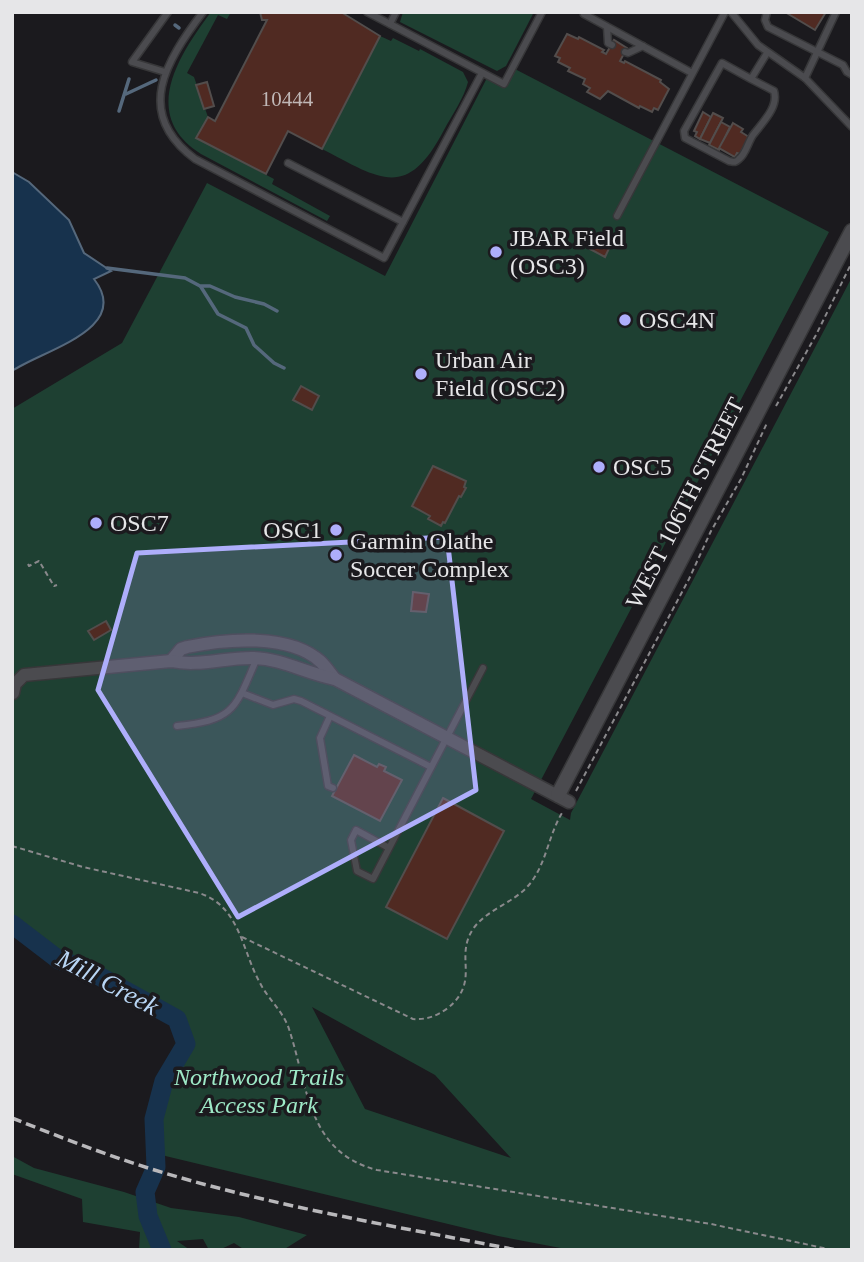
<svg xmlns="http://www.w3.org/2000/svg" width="864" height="1262" viewBox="0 0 864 1262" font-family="'Times New Roman',serif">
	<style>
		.green { fill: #1e4032; fill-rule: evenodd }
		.water { fill: #17324d; stroke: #55687c; stroke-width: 2 }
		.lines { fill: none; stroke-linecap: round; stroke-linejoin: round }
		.stream { stroke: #55687c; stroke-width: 3.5 }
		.river { stroke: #17324d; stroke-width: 19 }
		.building { fill: #502a22; stroke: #524d4c; stroke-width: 2 }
		.service-casing { stroke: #373739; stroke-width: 9 }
		.minor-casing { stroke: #373739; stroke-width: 15 }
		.tertiary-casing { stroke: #373739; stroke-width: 17 }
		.path { stroke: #8a898c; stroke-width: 2; stroke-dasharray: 5 3.5; stroke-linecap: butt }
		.service { stroke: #4b4b4f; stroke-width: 6 }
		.minor { stroke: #4b4b4f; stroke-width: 12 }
		.tertiary { stroke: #4b4b4f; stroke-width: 14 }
		.rail { stroke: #b9b8bb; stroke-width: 3.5; stroke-dasharray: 10 5; stroke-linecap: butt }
		.marked { fill: #aeaefb; fill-opacity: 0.2; stroke: #aeaefb; stroke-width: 5; stroke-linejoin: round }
		.poi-dot { fill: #aeaefb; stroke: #1b1a1e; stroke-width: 2.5 }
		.labels { text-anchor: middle; stroke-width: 7; stroke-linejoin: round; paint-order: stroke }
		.number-label { font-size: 21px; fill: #c0b7b6 }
		.poi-label { font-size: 24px; fill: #e6e6e8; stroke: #1b1a1e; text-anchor: start }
		.street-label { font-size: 24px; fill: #e6e6e8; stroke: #1b1a1e }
		.park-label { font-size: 24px; font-style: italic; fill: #9ee9c7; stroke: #1b1a1e }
		.water-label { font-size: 26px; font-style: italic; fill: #b8d5f4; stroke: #1b1a1e }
	</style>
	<rect width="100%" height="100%" fill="#1b1a1e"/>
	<g class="green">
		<path d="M211,12H231L227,19L218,15L187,73L194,77L208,117L196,138L274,179L272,184L330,216L327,221L201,154C139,115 179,55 211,12Z"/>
		<path d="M403,12H534L506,66L497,71L400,22Z"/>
		<path d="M380,36L391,41L393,38L419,51L420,49L463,72L468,82C464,98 452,115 444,130C407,201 380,179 322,149Z"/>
		<path d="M513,68L829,232L531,799L570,820L571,813L852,277V1250H571L498,1236L153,1153C154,1103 162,1086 186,1044L177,1019L90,971L59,960L12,924V409L122,343L207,183L385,276L488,76L504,84ZM312,1007L435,1075L511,1158L365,1109Z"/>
		<path d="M12,1156L34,1168L124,1192L171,1208L239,1217L307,1235L283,1250H245L234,1243L219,1250H209L203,1239L177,1241L190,1250H139L140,1232L83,1222L82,1199L12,1174Z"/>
	</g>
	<path class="water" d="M12,172L29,182L69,220L84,253L111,271L94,279C133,329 43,350 12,371Z"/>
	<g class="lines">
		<g class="stream">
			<path d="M175,25L179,28"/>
			<path d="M126,94L156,80"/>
			<path d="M119,111L129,79"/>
			<path d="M107,268L185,278L200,286H210L235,297L264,304L277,311"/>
			<path d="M201,287L218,314L246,328L254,345L274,363L284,368"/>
		</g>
		<path class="river" d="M12,924L59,960L90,971L177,1019L186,1044L164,1081L154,1119L156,1167L145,1192L148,1216L162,1250"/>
	</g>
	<g class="building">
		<path d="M341,12L380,36L322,149L288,131L266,174L196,138L208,117L215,121L267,20H262L260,12Z"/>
		<path d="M785,12H826L815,30Z"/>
		<path d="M567,34L578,39L579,37L604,50L602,52L606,54L614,40L627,48L620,61L624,63L625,61L661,80L660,82L669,89L658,110L654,108L652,112L640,106L639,108L608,91L600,99L587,92L590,88L583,84L585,79L568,71L570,68L558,62L560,58L555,56Z"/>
		<path d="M207,82L214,106L204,109L196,85Z"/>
		<path d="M703,112L711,117L700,139L695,136L697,132L694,131Z"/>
		<path d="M713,113L723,118L710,143L700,139Z"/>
		<path d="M721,122L730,127L719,150L709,145Z"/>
		<path d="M733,123L743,129L741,132L749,137L740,154L737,153L735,157L719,148Z"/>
		<path d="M599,233L613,240L605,257L590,249Z"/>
		<path d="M301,386L319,396L312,410L293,400Z"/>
		<path d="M433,466L466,481L464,487L466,488L461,497L459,496L445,523L443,522L441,526L428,519L430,516L412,506Z"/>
		<path d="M413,592L429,594L426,612L411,611Z"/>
		<path d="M106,621L111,630L94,640L88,631Z"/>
		<path d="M354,755L377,767L379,764L386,767L384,771L402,780L380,821L332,796Z"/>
		<path d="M443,798L504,831L447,939L386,907Z"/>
	</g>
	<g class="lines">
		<g class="service-casing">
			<g id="service">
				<path d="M203,12C166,61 133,113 195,159L384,258L482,73"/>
				<path d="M367,12L504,84L542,12"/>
				<path d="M585,12L584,14L692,73"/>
				<path d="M731,12L758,45L805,78L852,127"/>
				<path d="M767,12L765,20L768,27L843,65L847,72L852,75"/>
				<path d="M390,24L396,12"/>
				<path d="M607,27L608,43L612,45"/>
				<path d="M625,52L628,53L643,46"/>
				<path d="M165,72L132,62L168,12"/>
				<path d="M805,78L836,12"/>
				<path d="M751,79L722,63L684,131L685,138L729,161C734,162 735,163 739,159C746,154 748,142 753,135C762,123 779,107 774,91L751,79L767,53"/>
				<path d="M288,163L403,222"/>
				<path d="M617,216L725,12"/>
				<path d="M242,693L273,705L294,699L301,701L431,767"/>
				<path d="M330,716L320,738L328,786L333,788"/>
				<path d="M177,726C235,720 235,709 257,658"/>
				<path d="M389,848L356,830L351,840L357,871L373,879L483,668"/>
			</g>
		</g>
		<g class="minor-casing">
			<g id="minor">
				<path d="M171,661L181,649L187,647C225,639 290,633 321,662C326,667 330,673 335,679"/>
				<path d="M13,693L15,684L24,675L171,661C199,667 226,657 254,658C283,659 307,674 335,679L569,802"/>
			</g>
		</g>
		<g class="tertiary-casing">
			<path id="tertiary" d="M558,795L852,231"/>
		</g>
		<g class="path">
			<path d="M776,406L816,335L852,262"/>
			<path d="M28,564L29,566L39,561L54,586L57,585"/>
			<path d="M576,791L689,579L711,531L741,479L767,423"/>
			<path d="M12,846L83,867L199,893C240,906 242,951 260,983C268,999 283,1011 289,1029C308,1086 307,1152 377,1170L711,1224L833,1250"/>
			<path d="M242,937L413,1019C426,1020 437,1016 448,1008C481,980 454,958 473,929C486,910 513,903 528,886C546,866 548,836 562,813"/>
		</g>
		<use href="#service" class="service"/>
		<use href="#minor" class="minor"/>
		<use href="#tertiary" class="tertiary"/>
		<path class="rail" d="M12,1118C67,1140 122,1161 178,1177C289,1209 404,1228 517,1250"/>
	</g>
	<path class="marked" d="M447,537L476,790L238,917L98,690L137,553Z"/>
	<g class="poi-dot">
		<circle cx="496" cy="252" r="7"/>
		<circle cx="625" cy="320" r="7"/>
		<circle cx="421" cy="374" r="7"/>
		<circle cx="599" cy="467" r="7"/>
		<circle cx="96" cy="523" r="7"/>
		<circle cx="336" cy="530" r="7"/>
		<circle cx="336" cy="555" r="7"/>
	</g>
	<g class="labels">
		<g class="number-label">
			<text x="287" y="106">10444</text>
		</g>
		<g class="poi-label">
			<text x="510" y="246">JBAR Field<tspan x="510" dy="28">(OSC3)</tspan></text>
			<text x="639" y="328">OSC4N</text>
			<text x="435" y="368">Urban Air<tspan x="435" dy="28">Field (OSC2)</tspan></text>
			<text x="613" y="475">OSC5</text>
			<text x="110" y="531">OSC7</text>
			<text x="322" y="538" text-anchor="end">OSC1</text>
			<text x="350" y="549">Garmin Olathe<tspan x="350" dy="28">Soccer Complex</tspan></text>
		</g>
		<g class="street-label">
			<text transform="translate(685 503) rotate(-63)" y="8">WEST 106TH STREET</text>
		</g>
		<g class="park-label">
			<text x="259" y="1085">Northwood Trails<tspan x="259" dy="28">Access Park</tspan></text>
		</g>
		<g class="water-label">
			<text transform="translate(108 982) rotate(28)" y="9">Mill Creek</text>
		</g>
	</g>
	<rect width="864" height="1262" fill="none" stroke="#e6e6e8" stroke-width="28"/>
</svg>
